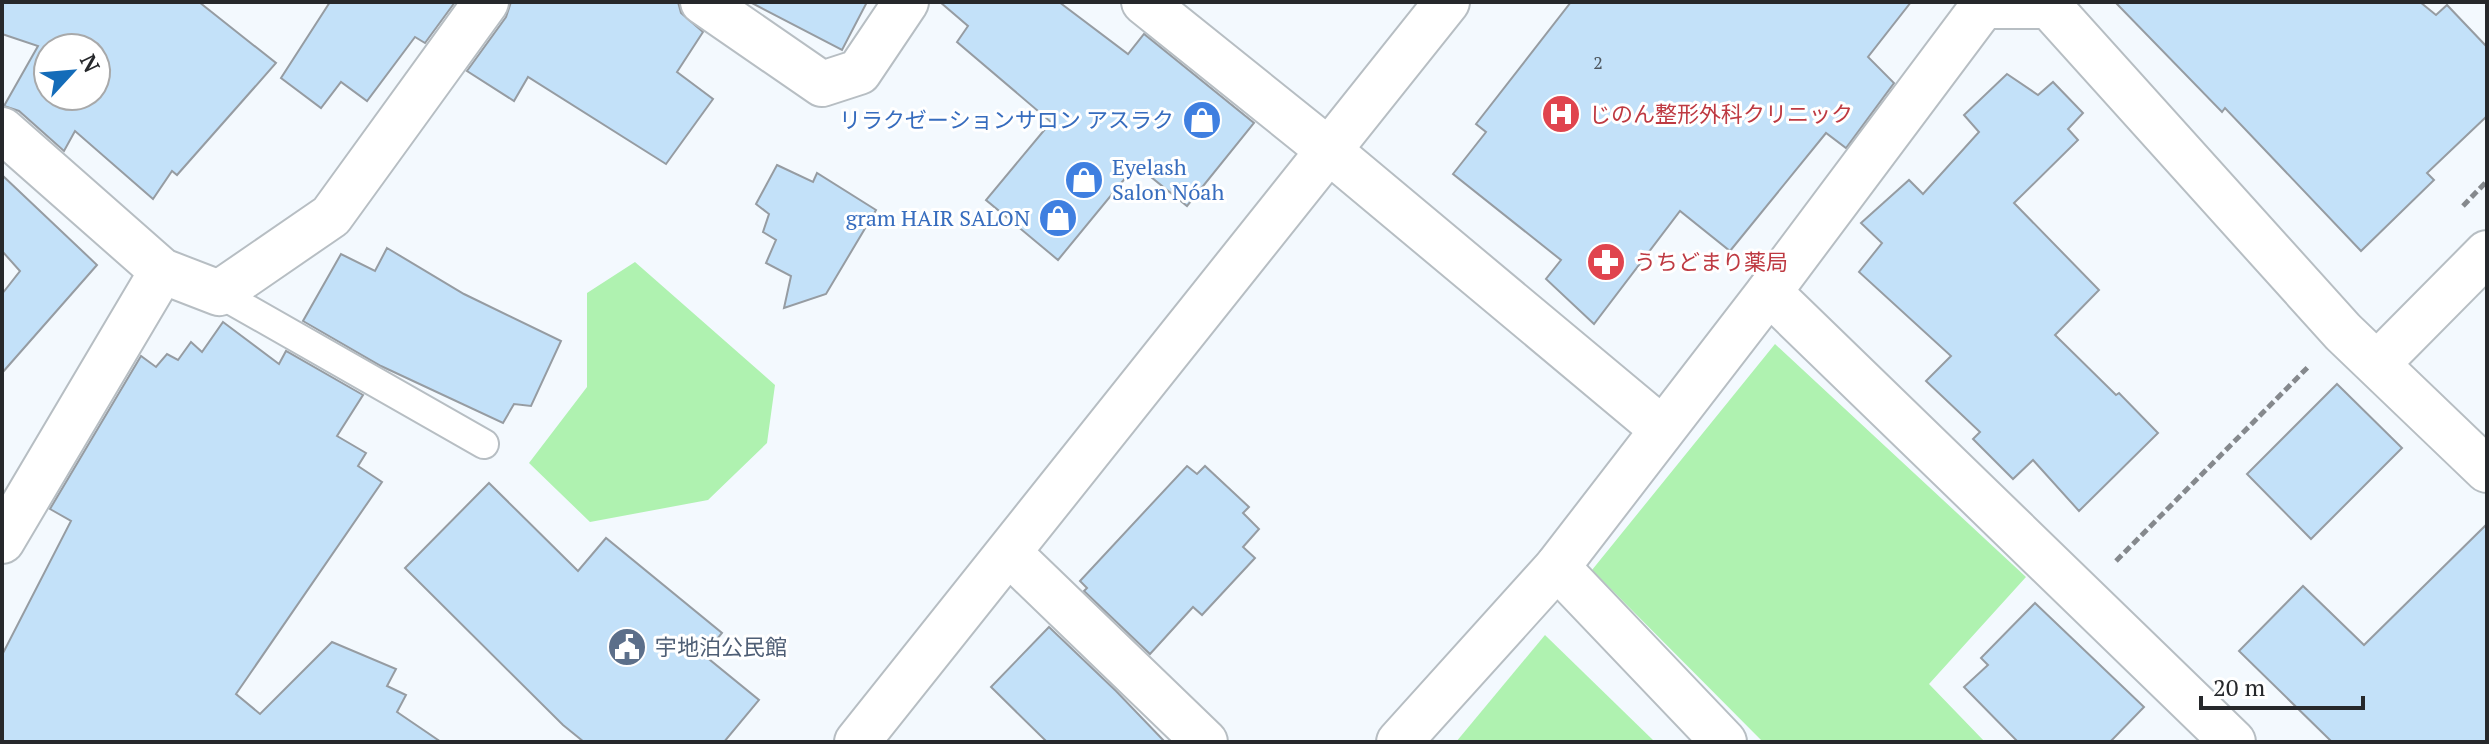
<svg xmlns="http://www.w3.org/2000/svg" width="2489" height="744" viewBox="0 0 2489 744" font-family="'PT Serif','Noto Sans JP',serif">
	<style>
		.green { fill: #aff2b0 }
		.building { fill: #c3e1f9; stroke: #969ca2; stroke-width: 2; fill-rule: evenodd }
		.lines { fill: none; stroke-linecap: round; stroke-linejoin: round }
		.service-casing { stroke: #b7bec3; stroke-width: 32 }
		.minor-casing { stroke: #b7bec3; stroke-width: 48 }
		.tertiary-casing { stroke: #b7bec3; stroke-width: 48 }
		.path { stroke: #85898d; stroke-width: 5; stroke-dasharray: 8 4; stroke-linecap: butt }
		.service { stroke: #fff; stroke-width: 28 }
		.minor { stroke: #fff; stroke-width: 44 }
		.tertiary { stroke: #fff; stroke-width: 44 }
		.labels { text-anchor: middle; stroke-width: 6; stroke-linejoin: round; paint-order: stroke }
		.number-label { font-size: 18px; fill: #4d565e }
		.health-label { font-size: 22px; fill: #be3a42; stroke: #fff; text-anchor: start }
		.shop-label { font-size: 22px; fill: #366cbe; stroke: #fff; text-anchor: end }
		.service-label { font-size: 22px; fill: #4e5e75; stroke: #fff; text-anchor: start }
	</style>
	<rect width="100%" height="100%" fill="#f3f9fe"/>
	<g class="green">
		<path d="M635,262L775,385L767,443L708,500L590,522L529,463L587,387V293Z"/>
		<path d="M1775,344L2026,577L1929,684L1985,742H1763L1592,570Z"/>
		<path d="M1545,635L1655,742H1456Z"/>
	</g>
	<g class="building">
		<path d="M2,2H199L276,63L177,175L172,171L153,199L75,131L64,151L19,111L4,106L38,46L2,34ZM48,48H96V96H48Z"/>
		<path d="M330,2H455L425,43L415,37L367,101L341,82L321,108L281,78Z"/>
		<path d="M511,2H678L681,13L703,32L677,72L713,99L666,164L528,77L514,101L467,71L506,17Z"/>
		<path d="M750,2H867L842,50Z"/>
		<path d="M940,2H1059L1128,54L1144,34L1254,123L1187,206L1136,165L1058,260L986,200L1051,122L957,42L968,26Z"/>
		<path d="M1571,2H1911L1868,57L1894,83L1846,148L1826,133L1730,251L1680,211L1594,324L1546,279L1561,260L1453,174L1486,132L1476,124Z"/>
		<path d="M2115,2H2420L2436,15L2447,5L2487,47V116L2427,173L2434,180L2361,251L2225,108L2222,112Z"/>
		<path d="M2007,74L2038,95L2053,82L2083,113L2068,129L2078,140L2014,203L2099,290L2055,335L2116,395L2119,393L2158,433L2079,511L2033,460L2013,479L1973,439L1980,432L1926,381L1951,356L1859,272L1882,243L1861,223L1909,180L1923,194L1979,132L1964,115Z"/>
		<path d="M777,165L813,182L817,173L876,210L826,294L784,308L791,276L766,263L776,240L763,232L769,214L756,204Z"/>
		<path d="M2,175L97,265L2,373V294L20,271L2,251Z"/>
		<path d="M387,248L464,294L561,341L531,406L514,404L503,423L381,366L303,321L341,254L375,271Z"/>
		<path d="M223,322L279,364L286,351L363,395L337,436L366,453L358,466L382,482L236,694L260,714L332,642L396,669L387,686L406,695L397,712L441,742H2V655L71,521L50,509L141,356L156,367L167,354L178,360L191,342L202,352Z"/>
		<path d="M2337,384L2402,448L2311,539L2247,474Z"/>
		<path d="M1187,466L1197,474L1205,466L1249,507L1243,513L1259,529L1243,547L1255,558L1202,615L1193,607L1150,654L1084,591L1087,588L1080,581Z"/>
		<path d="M489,483L578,571L606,538L722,633L704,655L759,700L724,742H584L563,725L405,568Z"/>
		<path d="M2487,524V742H2332L2239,651L2303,586L2364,645Z"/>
		<path d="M2035,603L2144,707L2110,742H2018L1964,687L1988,665L1981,658Z"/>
		<path d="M1049,627L1116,691L1165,742H1047L991,687Z"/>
	</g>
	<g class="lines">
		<g class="service-casing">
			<path id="service" d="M219,293L484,444"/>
		</g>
		<g class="minor-casing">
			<g id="minor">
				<path d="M703,2L822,84L859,72L906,2"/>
				<path d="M1144,2L1327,149L1662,429"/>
				<path d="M2,130L162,271L219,293L331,216L486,2"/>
				<path d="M1769,292L2233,742"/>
				<path d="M2378,363L2487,253"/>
				<path d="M2,541L162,271"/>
				<path d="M1009,553L1205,742"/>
				<path d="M1557,567L1724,742"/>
				<path d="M1399,742L1557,567L1769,292L1983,6H2049L2343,332L2487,470"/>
			</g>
		</g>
		<g class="tertiary-casing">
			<path id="tertiary" d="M857,742L1447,2"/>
		</g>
		<g class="path">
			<path d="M2463,206L2487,181"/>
			<path d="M2116,561L2309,366"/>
		</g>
		<use href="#service" class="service"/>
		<use href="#minor" class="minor"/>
		<use href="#tertiary" class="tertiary"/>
	</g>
	<defs>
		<g id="hospital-disc" transform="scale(2)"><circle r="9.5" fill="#e0444e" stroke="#fff"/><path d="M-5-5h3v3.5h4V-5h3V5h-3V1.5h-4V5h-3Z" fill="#fff"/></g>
		<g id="shop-disc" transform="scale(2)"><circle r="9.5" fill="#3f7fe0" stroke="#fff"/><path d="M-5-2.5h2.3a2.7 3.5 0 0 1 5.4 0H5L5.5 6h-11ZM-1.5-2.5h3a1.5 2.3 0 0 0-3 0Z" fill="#fff"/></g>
		<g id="pharmacy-disc" transform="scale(2)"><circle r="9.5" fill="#e0444e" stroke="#fff"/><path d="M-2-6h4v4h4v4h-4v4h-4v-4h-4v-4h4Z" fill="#fff"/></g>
		<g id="civic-disc" transform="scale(2)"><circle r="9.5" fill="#5c6f8a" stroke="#fff"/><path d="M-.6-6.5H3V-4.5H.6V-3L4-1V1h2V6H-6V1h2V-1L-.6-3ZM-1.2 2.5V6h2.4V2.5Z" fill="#fff"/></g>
	</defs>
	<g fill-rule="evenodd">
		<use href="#hospital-disc" x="1561" y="114"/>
		<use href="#shop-disc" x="1202" y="120"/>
		<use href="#shop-disc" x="1084" y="180"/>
		<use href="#shop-disc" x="1058" y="218"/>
		<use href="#pharmacy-disc" x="1606" y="262"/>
		<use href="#civic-disc" x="627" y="647"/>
	</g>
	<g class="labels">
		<g class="number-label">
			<text x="1598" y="69">2</text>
		</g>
		<g class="health-label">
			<text x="1589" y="122">じのん整形外科クリニック</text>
			<text x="1634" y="270">うちどまり薬局</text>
		</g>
		<g class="shop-label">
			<text x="1174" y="128">リラクゼーションサロン アスラク</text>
			<text x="1112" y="175" text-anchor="start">Eyelash<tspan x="1112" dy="25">Salon Nóah</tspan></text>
			<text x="1030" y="226">gram HAIR SALON</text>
		</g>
		<g class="service-label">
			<text x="655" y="655">宇地泊公民館</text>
		</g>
	</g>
	<rect width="2489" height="744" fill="none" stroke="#26282b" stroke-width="8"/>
	<g transform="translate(72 72) rotate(64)"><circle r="38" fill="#ffffff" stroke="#a8a9aa" stroke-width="2"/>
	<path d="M0-6L14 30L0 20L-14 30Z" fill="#146cb9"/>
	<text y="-12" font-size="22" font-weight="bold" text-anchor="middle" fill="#26282b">N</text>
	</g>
	<path d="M2201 696v12h162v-12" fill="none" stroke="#26282b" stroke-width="4"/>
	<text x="2213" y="696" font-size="24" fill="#26282b" stroke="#ffffff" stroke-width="6" paint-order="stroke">20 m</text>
</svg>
